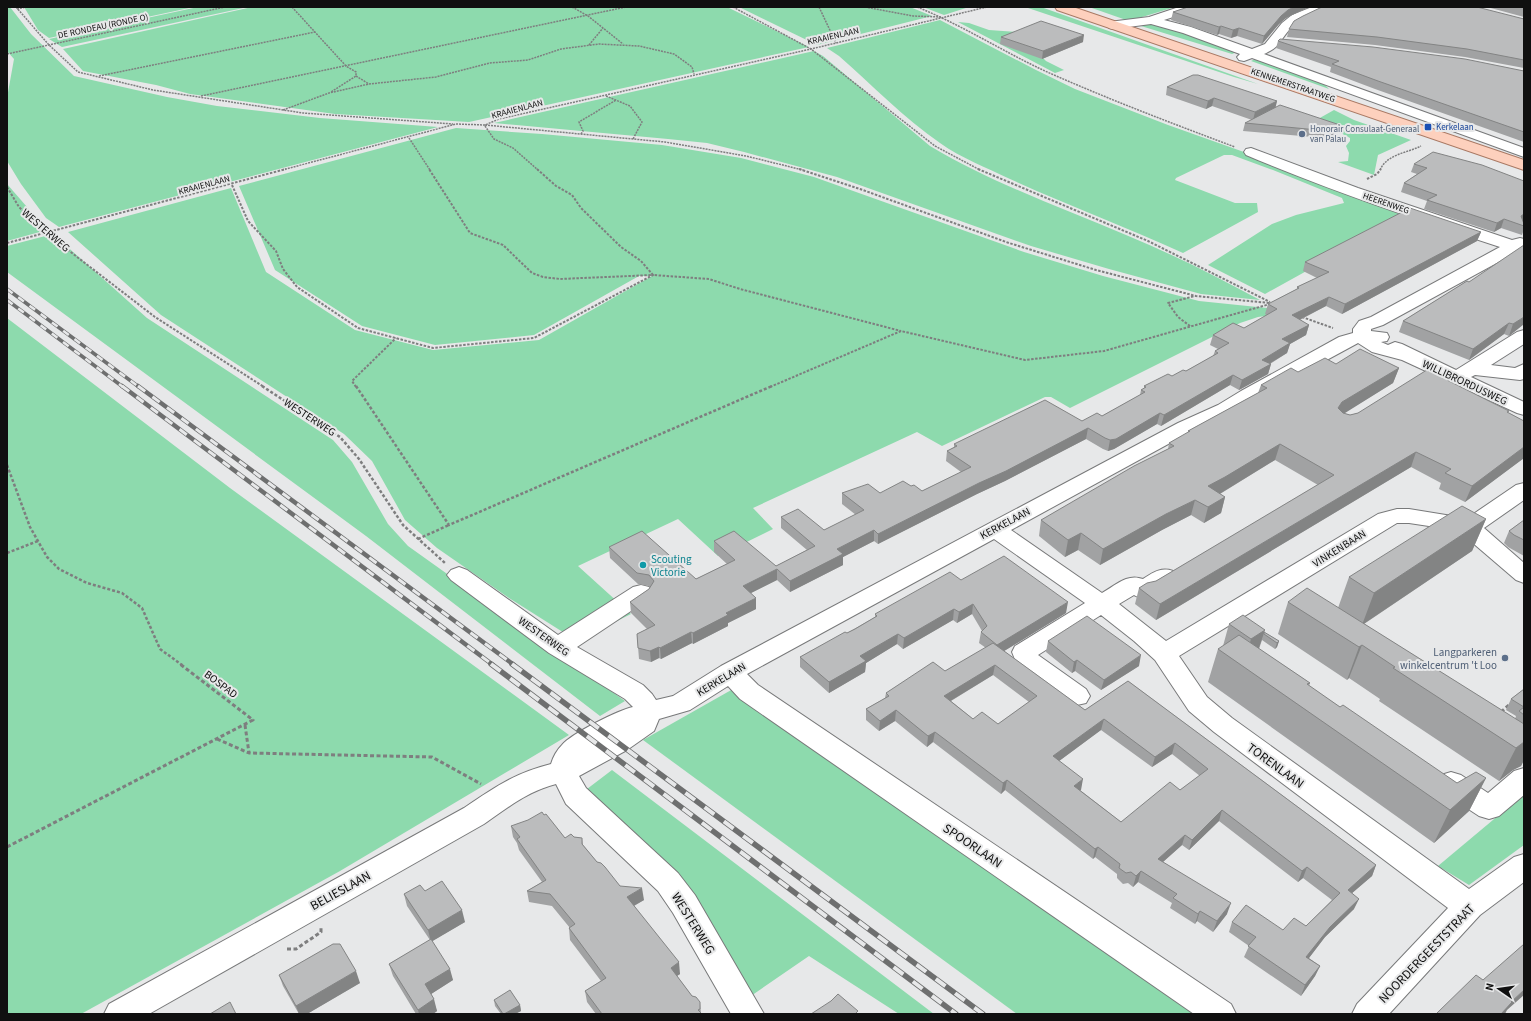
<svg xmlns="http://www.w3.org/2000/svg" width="1531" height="1021" viewBox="0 0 1531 1021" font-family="'Source Sans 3',sans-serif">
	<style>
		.green { fill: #8ddaad }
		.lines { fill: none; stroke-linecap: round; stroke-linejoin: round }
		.minor-casing { stroke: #78797a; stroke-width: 2 }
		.major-casing { stroke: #a97964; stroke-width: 2 }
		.path-far3 { stroke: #7e7e7f; stroke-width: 1.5; stroke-dasharray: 2 1; stroke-linecap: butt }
		.path-far2 { stroke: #7e7e7f; stroke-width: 2; stroke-dasharray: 2.5 1.5; stroke-linecap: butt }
		.path-far1 { stroke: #7e7e7f; stroke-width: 2.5; stroke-dasharray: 3 2; stroke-linecap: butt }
		.path { stroke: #7e7e7f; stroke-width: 3; stroke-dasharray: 4 2.5; stroke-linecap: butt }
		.minor { fill: #fff; fill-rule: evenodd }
		.major { fill: #fdd0bd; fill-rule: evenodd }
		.rail-far2-casing { stroke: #6e6f6f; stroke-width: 3.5 }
		.rail-far1-casing { stroke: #6e6f6f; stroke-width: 4.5 }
		.rail-casing { stroke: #6e6f6f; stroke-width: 5.5 }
		.rail-far2 { stroke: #e7e8e9; stroke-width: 2.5; stroke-dasharray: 7; stroke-linecap: butt }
		.rail-far1 { stroke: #e7e8e9; stroke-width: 3; stroke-dasharray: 9; stroke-linecap: butt }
		.rail { stroke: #e7e8e9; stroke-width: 4; stroke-dasharray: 12; stroke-linecap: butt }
		.wall { fill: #a1a2a3; fill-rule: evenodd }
		.shaded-wall { fill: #838484 }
		.building { fill: #bbbcbd; stroke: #838484; fill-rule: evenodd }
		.transit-dot { fill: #1a4fb4; stroke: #e7e8e9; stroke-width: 1.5 }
		.service-dot { fill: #5c6f8a; stroke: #e7e8e9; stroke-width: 1.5 }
		.culture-dot { fill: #0f9aa8; stroke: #e7e8e9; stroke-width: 1.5 }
		.labels { text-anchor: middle; stroke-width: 4; stroke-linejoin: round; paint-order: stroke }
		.far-street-label { font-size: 9px; fill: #101010; stroke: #e7e8e9 }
		.far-transit-label { font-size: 9px; fill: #164399; stroke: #e7e8e9; text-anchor: start }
		.far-service-label { font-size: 9px; fill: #4e5e75; stroke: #e7e8e9; text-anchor: start }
		.street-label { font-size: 11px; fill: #101010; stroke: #e7e8e9 }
		.culture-label { font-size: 11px; fill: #0d838f; stroke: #e7e8e9; text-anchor: start }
		.service-label { font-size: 11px; fill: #4e5e75; stroke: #e7e8e9; text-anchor: end }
		.near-street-label { font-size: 13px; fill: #101010; stroke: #e7e8e9 }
	</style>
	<rect width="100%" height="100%" fill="#e7e8e9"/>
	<g class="green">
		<path d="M7,7H10L31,34L74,76L167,97L217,106L320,118L438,127L59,227L46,218L21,184L7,161V98L14,59L7,51Z"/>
		<path d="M24,7H194L49,38L38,30Z"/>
		<path d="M198,7H248L62,47L49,39Z"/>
		<path d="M252,7H727L809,47L469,122L335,114L190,94L156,85L83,71L63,49Z"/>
		<path d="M739,7H910L932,16L817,45Z"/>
		<path d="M923,7H969L944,15Z"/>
		<path d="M1025,7H1041L1258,84L1234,77Z"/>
		<path d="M1089,7H1175L1129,21Z"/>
		<path d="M940,20L1036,70L1075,89L1168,125L1413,212L1265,294L1208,265L1272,224L1296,215L1344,203L1342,198L1273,170L1232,155H1224L1176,178L1175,180L1235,203H1257L1258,212L1183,253C1126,227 1067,205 1010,179C987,168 961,158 940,143C904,118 872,85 839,56L827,48Z"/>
		<path d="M958,22L969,23L989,30L1017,32L1046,61L1064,70L1055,73Z"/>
		<path d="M1152,22L1237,52L1232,54L1141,26Z"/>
		<path d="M814,51L823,56L930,146C992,183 1060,207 1126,235C1172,254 1216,276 1260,300L1201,294L1109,269L1031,246L837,177L744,152L707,143L668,139L494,123Z"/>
		<path d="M1255,59L1323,83L1329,89L1251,61Z"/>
		<path d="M1334,110L1354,120L1411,140L1378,155L1374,175L1338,162L1348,161L1349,153L1346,146L1350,141V138L1326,125L1318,119Z"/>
		<path d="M456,128L542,134L662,145L741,158L814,177L1024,252L1103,276L1199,301L1277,309L1285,313L1258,317L1240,323L1070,408L1051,397H1045L942,446L917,432L753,508L773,529L718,556L678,519L578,566L631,614L577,641L509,598L437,548L405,520L372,461L344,434L161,315L68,232L231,188L266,272L355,330L433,350L539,340L652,276H639L534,335L435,345L362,326L275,270L239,186Z"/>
		<path d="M7,184L47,230L7,241Z"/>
		<path d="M53,234L147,318L333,440L352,462L388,524L408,546L625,701L600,716L366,536L7,272V246Z"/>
		<path d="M7,318L230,488L569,735L340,871L81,1014H7Z"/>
		<path d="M733,689L1204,1014H1017L643,740Z"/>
		<path d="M612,770L934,1014H899L809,956L748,998L693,899L587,789Z"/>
		<path d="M1524,794V845L1469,885L1438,866Z"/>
	</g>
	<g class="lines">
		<g class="minor-casing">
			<g id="minor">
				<path d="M1179,7H1197L1195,10L1164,20L1191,27L1252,49L1265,44L1282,23L1292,15L1312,7H1329L1327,10C1315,15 1301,19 1291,28C1280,39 1281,47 1264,54L1524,148V157L1252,58L1244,61L1239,60L1237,57L1240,54L1183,33L1151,24L1113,29L1109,28L1107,25L1109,22L1149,17Z"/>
				<path d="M1251,148L1358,188L1512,240L1520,238L1524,239V255L1515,253L1383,325L1371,329V331L1387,333L1389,337L1387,341L1381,342L1388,345L1395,342L1402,344L1456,370L1517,332L1524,330V344L1491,365L1515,368L1524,364V379L1520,380L1475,375L1471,377L1524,402V415L1517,413L1402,360L1372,352L1358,343L1255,399L1233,413L1192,431L1011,530L1102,593C1116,585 1127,573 1143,579C1154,572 1161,567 1173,571L1177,576C1172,583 1152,598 1143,598C1140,598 1136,596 1134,595L1119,604L1166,641L1378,514L1397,509H1409L1458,517H1469L1516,485L1524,483V500L1484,528L1524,563V583L1516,580L1474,544L1462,531L1409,523H1397L1179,656L1207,697L1232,718L1469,889L1514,857L1524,854V882L1480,915L1389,1014H1352L1357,1004L1448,908L1214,732L1189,711L1155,660L1134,641L1101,615L1038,655L1086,689L1090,696L1086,703L1077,705L1068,703L1018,667L1012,652L1015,646L1085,603L994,539L747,674L758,685L1231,1004L1236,1014H1194L740,699L728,686L690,710L659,719L654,731L627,750L579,776L586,788L678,873L695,895L764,1014H731L673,913L658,891L566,804L556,784C528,791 507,808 484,824L149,1014H104L109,1004L464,808C495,787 515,773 551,764C553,757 557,750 562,745C571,734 618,710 633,707L625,699L549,653L451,580L447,575L451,570L459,567L467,570L558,635L633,587L641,585L649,587L653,593L649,599L577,647L643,685L652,694L656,700L673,696L721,666L1178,423L1218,405L1241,391L1339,337L1353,333V329L1359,321L1371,317L1500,247C1414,219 1329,190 1246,155L1244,152L1246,149Z"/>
				<path d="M1524,768V795L1499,816L1489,819L1479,816L1441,791L1437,783L1441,775L1451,772L1461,775L1488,793L1514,771Z"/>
			</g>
		</g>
		<g class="major-casing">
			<path id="major" d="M1055,7H1073L1524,160V170L1057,10Z"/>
		</g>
		<g class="path-far3">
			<path d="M16,7L49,45L78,72L153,90L303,113L453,124"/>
			<path d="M292,7L346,66L356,72V76L331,92"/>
			<path d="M572,7L588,16L623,44"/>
			<path d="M733,7L811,49L935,146L980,170"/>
			<path d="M819,7L836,43"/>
			<path d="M865,7L913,16L941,17"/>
			<path d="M917,7C962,25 1002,51 1045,71C1108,99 1171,123 1235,147"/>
			<path d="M17,9L26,7"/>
			<path d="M589,45L603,28"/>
			<path d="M7,54L225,7"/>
			<path d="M99,76L315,32"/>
			<path d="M356,76L369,84"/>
			<path d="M201,96L626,7"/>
			<path d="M606,96L630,106L642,122L633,139"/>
			<path d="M283,110L329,93L369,84L436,77L490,63L528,60L561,49L599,44L639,46L674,54L692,67L694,74"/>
			<path d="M485,125L665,142L746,156L803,170"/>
			<path d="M485,126L494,139L513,148L538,170"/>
			<path d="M581,134L583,131L579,122L616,100"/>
			<path d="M409,138L430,170"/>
			<path d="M282,170L456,124L485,125L499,119L811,49L987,7"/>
			<path d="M1380,170C1387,154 1407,153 1421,146"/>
		</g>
		<g class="path-far2">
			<path d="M537,169L556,186L572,195L581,208L621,247L641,261L653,275L709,279L740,289L901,331"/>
			<path d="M799,169L860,189L1009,243L1096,270L1196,296L1270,303"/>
			<path d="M978,169L1148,241L1270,302"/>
			<path d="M1367,179L1377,174L1381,169"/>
			<path d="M232,185L248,221L276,251L283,269L297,287L358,328L433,348L534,338L653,275L560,279L543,277L532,273L503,245L470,233L429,169"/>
			<path d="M7,187L19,207L46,233L155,317L264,387"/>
			<path d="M7,243L286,169"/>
			<path d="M1302,317L1333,328"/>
			<path d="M1190,326L1178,317L1168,303L1195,296"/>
			<path d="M356,387L352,381L396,338"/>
			<path d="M770,387L901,331L1025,360L1104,351L1270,304"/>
		</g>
		<g class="path-far1">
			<path d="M262,386L340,437L359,459L403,525L445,563"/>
			<path d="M356,386L449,525L772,386"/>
			<path d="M7,465L30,527L47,557L59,569L87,583L122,593L142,608L160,649L182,665"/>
			<path d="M418,539L449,525"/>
			<path d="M7,553L38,541"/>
		</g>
		<g class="path">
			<path d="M1501,712L1510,704"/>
			<path d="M245,725L249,753"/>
			<path d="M217,739L249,753L432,757L481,784"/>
			<path d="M7,847L253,720L180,664"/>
			<path d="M287,949H296L321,932V928"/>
		</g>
		<use href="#minor" class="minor"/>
		<use href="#major" class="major"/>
		<g class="rail-far2-casing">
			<g id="rail-far2">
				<path d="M7,289L139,387"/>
				<path d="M7,300L123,387"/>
			</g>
		</g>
		<g class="rail-far1-casing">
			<g id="rail-far1">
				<path d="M122,386L493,665"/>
				<path d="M138,386L514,665"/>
			</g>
		</g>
		<g class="rail-casing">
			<g id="rail">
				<path d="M491,664L956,1014"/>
				<path d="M512,664L983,1014"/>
			</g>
		</g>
		<use href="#rail-far2" class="rail-far2"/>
		<use href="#rail-far1" class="rail-far1"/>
		<use href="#rail" class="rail"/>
	</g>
	<g class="wall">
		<path d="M1188,7H1309L1286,18L1279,24L1262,44L1237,36L1231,38L1219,34L1217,35L1171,20L1173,12Z"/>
		<path d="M1487,7H1524V17Z"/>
		<path d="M1524,19V68L1465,57L1375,45L1287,37L1289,29Z"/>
		<path d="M1001,37L1083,42L1042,59L1000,44Z"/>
		<path d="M1278,41L1524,71V142L1375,89L1330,72L1331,67L1276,48Z"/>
		<path d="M1167,87L1277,101L1275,107L1338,132L1336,139L1243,131L1245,123L1252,120L1212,106L1206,109L1166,95Z"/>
		<path d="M1414,164L1524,181V221L1523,222L1524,224V229L1522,235L1501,228L1494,232L1424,209L1427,201L1401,192L1404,183L1417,174L1411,172Z"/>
		<path d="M1481,232L1477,241L1342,314L1326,306L1300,320L1309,325L1306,335L1290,344L1287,353L1270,364H1271L1268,374L1239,390L1230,385L1161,426L1157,424L1114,449L1108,451L1103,449L1086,439L1005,481L977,494L878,544L874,541L843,557V565L790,592L777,580L751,593L756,609L728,623V626L693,644L692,643L661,659L659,658L651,662L639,659L637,634L647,629L631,613L630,602L649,589L650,587L649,586L638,584L610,558L609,547L696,579L727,564L714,552V541L776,566L807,550L781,528V517L824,530L856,515L842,504V493H880L911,486L922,491L961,472L946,461L947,451L954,447V444L1082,421L1102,416L1140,395L1141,390L1144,388V386L1186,371L1213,356L1215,351L1218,349L1210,345L1213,335L1244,328L1267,315L1265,314L1268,304L1297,289V287L1317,278L1303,271L1305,262Z"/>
		<path d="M1467,281L1524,324L1509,336L1504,334L1469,360L1399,332L1403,321Z"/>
		<path d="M1336,364L1399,368L1393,383L1344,413L1350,415L1358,413L1450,378L1449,381L1524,421V458L1465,502L1439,489L1441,483L1411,467L1156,620L1135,604L1139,588L1156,581L1318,485L1275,460L1220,494L1225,497L1221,513L1204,523L1191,515L1162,530L1100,565L1078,550L1065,557L1039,536L1041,520L1168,449L1169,443L1188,433V431L1258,393L1261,385L1298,372Z"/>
		<path d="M1486,519L1472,551L1364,624L1515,719L1516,716L1506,710L1511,699L1524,689V760L1521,766L1513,770L1499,781L1379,701L1380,699L1349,678L1347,680L1278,634L1288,602L1338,608L1349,577Z"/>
		<path d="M1524,520V556L1508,547L1504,543L1509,531Z"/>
		<path d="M961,580L1066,613L1004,651L1085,710L1128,681L1376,865L1372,876L1352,893L1354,909L1325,937L1309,958L1320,966L1315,976L1301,996L1244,957L1249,946L1229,932L1232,922L1283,930L1306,926L1332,900L1303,878L1298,882L1219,821L1189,850L1182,845L1163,862L1227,914L1213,932L1197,921L1195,924L1170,908L1172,903L1138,882L1133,887L1128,883L1123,884L1117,878V874L1095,857L1093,859L1005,790L1001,794L933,742L927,747L895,721L879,731L866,720V709L885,698L886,693L945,671L986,648L979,643L981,632L982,631L972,614L957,623L953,620L903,649L897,644L866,663L865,672L829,693L800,667V657L847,633L875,617V614ZM993,675L1029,702L998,724L973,719L951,701ZM1101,730L1152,767L1172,754L1200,776L1180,790L1121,822L1080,790H1081L1059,761Z"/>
		<path d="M1229,624L1264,632L1279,641L1277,647L1275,649L1262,640L1259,649L1310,683L1309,686L1340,707L1457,783L1486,778L1469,811L1434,843L1208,682L1218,649L1223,646Z"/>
		<path d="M1048,641L1139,666L1101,690L1075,671L1072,673L1046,652Z"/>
		<path d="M511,826L565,838L574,837L582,838L583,845L597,862L620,886L644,900L634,906L680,974L677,976L692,996L700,1002L701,1013L702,1014H596L587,1002L585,991L601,981L570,940L569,928H570L552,906L529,902L527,891L542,882L519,850L517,843L513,837Z"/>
		<path d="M425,891L465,922L432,941L453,980L431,994L437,1011L433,1014H416L393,976L389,964L430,940L407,906L404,894Z"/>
		<path d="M279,975L360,983L307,1014H299L283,986Z"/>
		<path d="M494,1000L520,1005L521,1011L515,1014H501L495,1006Z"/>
	</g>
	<g class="shaded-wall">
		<path d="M1294,7H1309L1286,18L1279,24L1262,44L1264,36L1281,16L1288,10Z"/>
		<path d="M1221,26L1219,34L1217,35L1219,27Z"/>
		<path d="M1239,28L1237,36L1231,38L1233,30Z"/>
		<path d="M1084,35L1083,42L1042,59L1043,51Z"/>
		<path d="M1214,98L1212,106L1206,109L1208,101Z"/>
		<path d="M1277,101L1275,110L1253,120L1255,112Z"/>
		<path d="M1524,214V221L1519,224L1521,216Z"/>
		<path d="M1504,219L1501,228L1494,232L1497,223Z"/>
		<path d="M1481,232L1477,241L1342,314L1345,304Z"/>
		<path d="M1329,297L1326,306L1289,325L1292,315Z"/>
		<path d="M1524,317V324L1509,336L1513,324Z"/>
		<path d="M1509,323L1504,334L1469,360L1473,349Z"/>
		<path d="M1309,325L1306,335L1290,344L1287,353L1259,370L1262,360L1282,339Z"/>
		<path d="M1271,364L1268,374L1239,390L1242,380Z"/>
		<path d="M1399,368L1393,383L1337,418L1338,408L1342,402Z"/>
		<path d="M1233,375L1230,385L1161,426L1164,415Z"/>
		<path d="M1160,413L1157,424L1114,449L1108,451L1110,440Z"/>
		<path d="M1088,428L1086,439L1005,481L977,494L878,544V534Z"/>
		<path d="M1280,444L1275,460L1221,493L1204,502L1208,486Z"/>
		<path d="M1524,447V458L1465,502L1472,486Z"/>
		<path d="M1416,452L1411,467L1156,620L1160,604Z"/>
		<path d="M1225,497L1221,513L1204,523L1208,507Z"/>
		<path d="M1195,500L1191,515L1162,530L1100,565L1103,549L1166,514Z"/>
		<path d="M1486,519L1472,551L1362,625L1374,593Z"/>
		<path d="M874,530V541L843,557V565L790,592V581L837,549Z"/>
		<path d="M1081,533L1078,550L1065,557L1068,540Z"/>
		<path d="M777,569V580L743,597V586Z"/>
		<path d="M756,598V609L728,623V626L693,644V633L726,613Z"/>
		<path d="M1068,602L1066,613L996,656L997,645Z"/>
		<path d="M973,604L972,614L957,623L959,612Z"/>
		<path d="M954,609L953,620L903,649L904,638Z"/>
		<path d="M1265,630L1254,662L1243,666L1251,639Z"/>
		<path d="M691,632L692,643L661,659L660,648Z"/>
		<path d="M898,634L897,644L866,663L865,672L829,693V682L860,656Z"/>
		<path d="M1279,641L1277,647L1275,649L1277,643Z"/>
		<path d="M1362,645L1349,678L1347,680L1359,647Z"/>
		<path d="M659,647V658L651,662L650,651Z"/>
		<path d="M1141,655L1139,666L1101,690L1104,680Z"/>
		<path d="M1077,660L1075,671L1072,673L1074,662Z"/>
		<path d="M995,665L993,675L942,706L944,696Z"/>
		<path d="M896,710L895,721L879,731L880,721Z"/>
		<path d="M1104,719L1101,730L1051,767L1053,756Z"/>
		<path d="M935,732L933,742L927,747L928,736Z"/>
		<path d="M1524,742V760L1521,766L1513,770L1499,781L1516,748Z"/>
		<path d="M1175,743L1172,754L1152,767L1155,757Z"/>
		<path d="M1486,778L1469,811L1434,843L1450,810Z"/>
		<path d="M1083,779L1081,790L1072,796L1074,786Z"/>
		<path d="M1007,780L1005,790L1001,794L1003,783Z"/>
		<path d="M1222,810L1219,821L1189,850L1192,840Z"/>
		<path d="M1185,835L1182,845L1155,869L1158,859Z"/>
		<path d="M1098,847L1095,857L1093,859L1095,849Z"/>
		<path d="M1376,865L1372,876L1344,900L1348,890Z"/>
		<path d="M1307,867L1303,878L1298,882L1302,871Z"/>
		<path d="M1141,871L1138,882L1133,887L1136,876Z"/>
		<path d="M642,888L644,900L628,909L627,897Z"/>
		<path d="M1359,899L1354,909L1325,937L1302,967L1306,957L1330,927Z"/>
		<path d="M1231,903L1227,914L1213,932L1217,921Z"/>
		<path d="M462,910L465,922L431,942L428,930Z"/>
		<path d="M1200,911L1197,921L1195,924L1198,914Z"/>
		<path d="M679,962L680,974L672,979L671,968Z"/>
		<path d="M1320,966L1315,976L1301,996L1305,985Z"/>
		<path d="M450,969L453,980L428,996L425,984Z"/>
		<path d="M356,971L360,983L307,1014H299L296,1006Z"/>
		<path d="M1524,990V995L1507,1010L1505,1014H1501L1511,1002Z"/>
		<path d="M434,999L437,1011L433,1014H419L418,1010Z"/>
		<path d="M520,1005L521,1011L515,1014H504Z"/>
	</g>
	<g class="building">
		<path d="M1188,7H1294L1288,10L1281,16L1264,36L1239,28L1233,30L1221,26L1219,27L1173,12Z"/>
		<path d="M1322,7H1477L1524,19V60L1467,49L1377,37L1289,29L1294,21L1303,16Z"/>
		<path d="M1041,21L1084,35L1043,51L1001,37Z"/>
		<path d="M1280,39L1373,47L1465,59L1524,71V132L1378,81L1332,64L1339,61L1278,41Z"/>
		<path d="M1193,75H1198L1277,101L1255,112L1214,98L1208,101L1167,87Z"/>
		<path d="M1280,105L1340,125L1338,132L1245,123Z"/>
		<path d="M1433,152L1482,165L1524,181V214L1521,216L1524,224V226L1504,219L1497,223L1427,200L1437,195L1404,183L1427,168L1414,164Z"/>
		<path d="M1410,208L1481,232L1345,304L1329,297L1292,315L1309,325L1282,339L1290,343L1262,360L1271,364L1242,380L1233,375L1164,415L1160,413L1116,439L1110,440L1105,438L1088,428L1006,471L979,483L878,534L874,530L837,549L843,554L790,581L777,569L743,586L756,598L726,613L728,615L693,633L691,632L660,648L659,647L650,651L638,648L637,634L655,625L630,602L649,589L654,581L649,575L637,573L609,547L642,531L696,579L735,560L714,541L734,531L776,566L815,546L781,517L798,509L824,530L864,510L842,493L868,484L880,493L903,481L911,486L914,485L922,491L971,467L947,451L957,446L954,444L1045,400L1082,421L1097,413L1102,416L1145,392L1141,390L1146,387L1144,386L1168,374L1172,376L1183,370L1186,371L1218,353L1215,351L1229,343L1213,335L1233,323L1244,328L1277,309L1268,304L1299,288L1297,287L1329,272L1305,262Z"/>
		<path d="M1524,245V317L1513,324L1509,323L1473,349L1403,321L1467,281L1469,282Z"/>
		<path d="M1360,349L1399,368L1342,402L1338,408L1343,413L1350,415L1358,413L1430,368L1450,378L1447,380L1509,411L1507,412L1524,421V447L1472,486L1445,473L1451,469L1416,452L1160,604L1139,588L1147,583L1156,581L1334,475L1280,444L1225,477L1208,486L1225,497L1208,507L1195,500L1166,514L1103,549L1081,533L1068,540L1041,520L1134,466L1174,446L1169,443L1190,431H1188L1267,388L1261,385L1291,368L1298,372L1325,358L1336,364Z"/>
		<path d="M1462,506L1486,519L1374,593L1349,577Z"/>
		<path d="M1524,520V540L1514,535L1509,531Z"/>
		<path d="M1004,556L1068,602L997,645L981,632L987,626L973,604L959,612L954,609L904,638L898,634L860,656L866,661L829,682L800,657L845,632L847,633L855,629L877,616L875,614L950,572L961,580Z"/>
		<path d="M1307,588L1524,724V742L1516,748L1393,668L1395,667L1362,645L1359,647L1288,602Z"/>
		<path d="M1243,615L1265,630L1251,639L1229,624Z"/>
		<path d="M1087,616L1141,655L1104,680L1077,660L1074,662L1048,641Z"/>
		<path d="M1264,632L1279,641L1277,643L1264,634Z"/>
		<path d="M1239,635L1310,683L1307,684L1340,707L1343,705L1457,783L1476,772L1486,778L1450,810L1218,649Z"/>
		<path d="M993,643L1085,710L1128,681L1376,865L1348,890L1359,899L1330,927L1306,957L1320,966L1305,985L1248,946L1256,937L1232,922L1246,905L1283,930L1294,918L1306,926L1340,893L1307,867L1302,871L1222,810L1192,840L1185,835L1158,859L1231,903L1217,921L1200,911L1198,914L1173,898L1177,894L1141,871L1136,876L1131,872L1126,873L1119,868L1120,864L1098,847L1095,849L1007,780L1003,783L935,732L928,736L896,710L880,721L866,709L889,696L886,693L933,662L945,671ZM995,665L1037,696L998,724L982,712L973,719L944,696ZM1104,719L1155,757L1175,743L1208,769L1180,790L1170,782L1121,822L1074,786L1083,779L1053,756Z"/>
		<path d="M1524,689V707L1511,699Z"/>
		<path d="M1524,707V715L1519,711Z"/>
		<path d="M542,812L544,815L546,814L565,838L571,834L574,837L582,838V844L597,862L601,863L605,867L620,886L642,888L627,897L679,962L671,968L692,996L696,997L700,1002V1009L698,1010L702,1014H602L585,991L606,978L569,928L575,924L550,894L527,891L546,880L517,839L520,837L511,826L528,820Z"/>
		<path d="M442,881L462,910L428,930L404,894L420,885L425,891Z"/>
		<path d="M431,939L450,969L425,984L434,999L418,1010L389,964Z"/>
		<path d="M333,944H340L356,971L296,1006L279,975Z"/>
		<path d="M1524,944V990L1511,1002H1512L1501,1014H1436L1476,975L1483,980Z"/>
		<path d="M510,990L520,1005L504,1014H503L494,1000Z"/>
		<path d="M838,994L858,1011L855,1014H811L831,1001Z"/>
		<path d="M230,1002L236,1014H210Z"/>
	</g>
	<rect class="transit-dot" x="1424" y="123" width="8" height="8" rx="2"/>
	<g class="service-dot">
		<circle cx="1302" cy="134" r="4"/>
		<circle cx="1505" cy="658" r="4"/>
	</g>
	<circle class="culture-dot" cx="643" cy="565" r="4"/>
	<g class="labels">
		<g class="far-street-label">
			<text transform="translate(103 26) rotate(-12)" y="3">DE RONDEAU (RONDE O)</text>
			<text transform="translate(833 36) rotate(-13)" y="3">KRAAIENLAAN</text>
			<text transform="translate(1293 85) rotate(19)" y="3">KENNEMERSTRAATWEG</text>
			<text transform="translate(517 109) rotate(-15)" y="3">KRAAIENLAAN</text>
			<text transform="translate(204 185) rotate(-15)" y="3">KRAAIENLAAN</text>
			<text transform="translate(1386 203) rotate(19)" y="3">HEERENWEG</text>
		</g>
		<g class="far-transit-label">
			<text x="1436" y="130">Kerkelaan</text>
		</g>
		<g class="far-service-label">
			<text x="1310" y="132">Honorair Consulaat-Generaal<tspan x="1310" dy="10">van Palau</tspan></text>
		</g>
		<g class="street-label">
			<text transform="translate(46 230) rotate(41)" y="4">WESTERWEG</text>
			<text transform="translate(1465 382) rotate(25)" y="4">WILLIBRORDUSWEG</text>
			<text transform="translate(310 417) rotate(33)" y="4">WESTERWEG</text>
			<text transform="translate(1005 523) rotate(-28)" y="4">KERKELAAN</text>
			<text transform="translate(1339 548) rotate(-32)" y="4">VINKENBAAN</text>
			<text transform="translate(544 636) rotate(35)" y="4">WESTERWEG</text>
			<text transform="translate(721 679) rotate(-31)" y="4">KERKELAAN</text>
			<text transform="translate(221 684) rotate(37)" y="4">BOSPAD</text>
		</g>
		<g class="culture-label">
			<text x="651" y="563">Scouting<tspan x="651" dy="13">Victorie</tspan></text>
		</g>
		<g class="service-label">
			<text x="1497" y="656">Langparkeren<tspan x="1497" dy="13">winkelcentrum 't Loo</tspan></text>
		</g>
		<g class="near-street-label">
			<text transform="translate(1276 765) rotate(36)" y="5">TORENLAAN</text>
			<text transform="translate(973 845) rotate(34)" y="5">SPOORLAAN</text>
			<text transform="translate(340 890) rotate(-29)" y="5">BELIESLAAN</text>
			<text transform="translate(694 923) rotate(58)" y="5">WESTERWEG</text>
			<text transform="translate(1426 953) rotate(-46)" y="5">NOORDERGEESTSTRAAT</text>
		</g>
	</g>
	<rect width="1531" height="1021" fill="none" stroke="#101010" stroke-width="16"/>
	<g transform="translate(1499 989) rotate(283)" stroke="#e7e8e9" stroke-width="3" paint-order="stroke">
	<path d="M0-3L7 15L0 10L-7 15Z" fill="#101010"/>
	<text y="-6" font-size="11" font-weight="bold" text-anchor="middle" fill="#101010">N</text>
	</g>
</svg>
